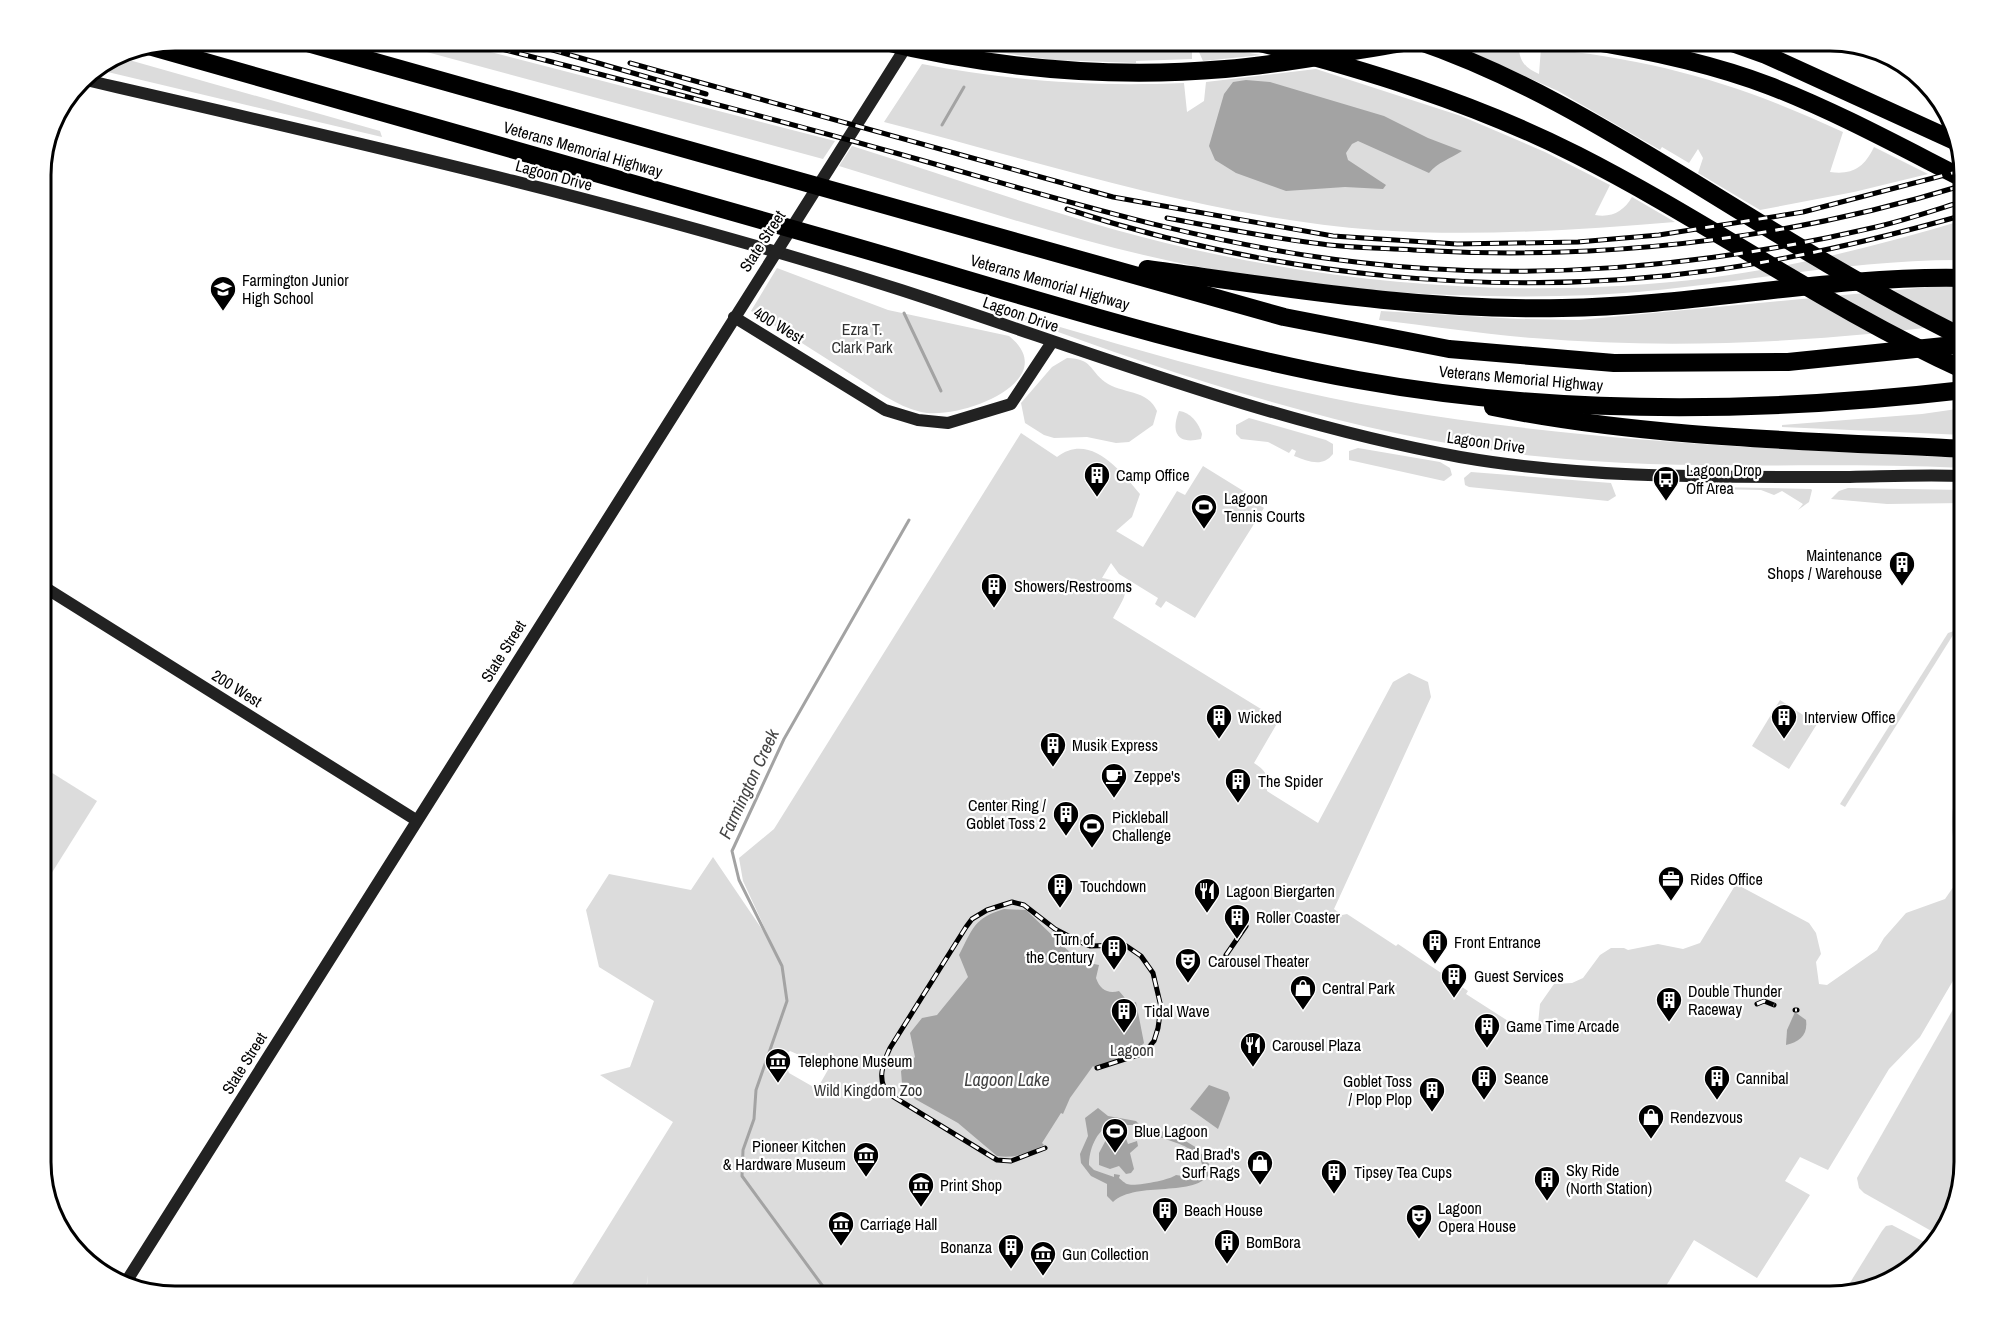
<svg xmlns="http://www.w3.org/2000/svg" width="2005" height="1337" viewBox="0 0 2005 1337" font-family="'Archivo Narrow',sans-serif">
	<style>
		.green { fill: #dcdcdc; fill-rule: evenodd }
		.water { fill: #a3a3a3; fill-rule: evenodd }
		.lines { fill: none; stroke-linecap: round; stroke-linejoin: round }
		.stream { stroke: #a3a3a3; stroke-width: 3 }
		.secondary { stroke: #222; stroke-width: 12 }
		.highway { stroke: #000; stroke-width: 18 }
		.rail-casing { stroke: #000; stroke-width: 5 }
		.rail { stroke: #fff; stroke-width: 3; stroke-dasharray: 9; stroke-linecap: butt }
		.labels { text-anchor: middle; stroke-width: 4.5; stroke-linejoin: round; paint-order: stroke }
		.street-label { font-size: 16px; fill: #000; stroke: #fff }
		.poi-label { font-size: 16px; fill: #000; stroke: #fff; text-anchor: start }
		.park-label { font-size: 16px; fill: #333; stroke: #fff }
		.water-label { font-size: 18px; font-style: italic; fill: #444; stroke: #fff }
		.rim { fill: none; stroke: #000; stroke-width: 3 }
	</style>
	<rect width="100%" height="100%" fill="#fff"/>
	<g class="green">
		<path d="M386,41H448L835,141L823,159Z"/>
		<path d="M922,41H1181L1261,55L1203,61L1199,52L1192,50V59L1136,61V63L1053,60Z"/>
		<path d="M1519,47C1519,62 1527,69 1539,74L1541,48C1656,60 1738,83 1843,132L1830,172C1852,175 1864,168 1874,147L1928,174L1854,192L1760,210L1698,173L1703,158L1698,149L1689,163L1662,147L1660,150L1558,91L1465,49Z"/>
		<path d="M115,56L380,131L382,137L95,69Z"/>
		<path d="M922,64C1013,81 1091,87 1184,83L1187,112L1204,101L1206,82L1316,69L1461,116L1545,152L1610,185L1595,215C1612,218 1624,211 1632,197L1675,222C1576,230 1476,237 1376,230C1207,217 1047,164 884,122Z"/>
		<path d="M852,146C974,184 1094,230 1219,255C1378,288 1547,298 1708,278C1795,267 1881,245 1964,220V260C1840,259 1718,289 1593,295C1466,300 1335,292 1210,269C1085,246 961,203 839,166Z"/>
		<path d="M777,268L888,310L1009,336C1064,380 961,421 921,412C896,406 874,389 852,375C819,354 785,332 751,311Z"/>
		<path d="M1939,286L1964,287V323C1821,342 1677,350 1533,338C1482,334 1430,326 1379,320L1381,311L1518,319L1579,320Z"/>
		<path d="M1023,316C1144,352 1265,388 1390,409C1580,441 1772,449 1964,458V468C1821,461 1678,472 1535,456C1361,437 1186,379 1022,319Z"/>
		<path d="M1067,358C1093,359 1089,370 1105,382C1121,394 1148,389 1157,411L1153,425L1129,442L1116,443L1087,437L1054,438L1044,435L1025,423L1021,403L1052,367Z"/>
		<path d="M1964,408V435L1782,427V425L1922,414Z"/>
		<path d="M1179,411C1190,412 1199,423 1202,434L1201,439C1176,445 1171,431 1179,411Z"/>
		<path d="M1249,418L1326,440L1333,444V454C1322,468 1308,461 1294,456L1296,451L1292,449L1289,453L1268,442L1241,439L1236,434V425Z"/>
		<path d="M1021,433L1057,457C1090,432 1120,470 1140,494L1132,517L1116,531L1143,547L1177,491L1185,495L1203,466L1258,500L1255,502L1264,508L1195,618L1166,601L1161,608L1155,604L1158,598L1119,574L1111,563L1102,578C1137,584 1125,595 1113,618L1279,720L1254,763C1267,771 1268,776 1267,791L1318,823L1393,682L1409,673L1428,682L1431,697L1334,909L1342,915L1347,914L1396,946L1398,944L1468,991L1466,994L1530,1035L1538,1024L1540,1004L1554,984L1572,983L1583,978L1600,955L1611,948H1624L1628,950L1658,944L1683,949L1700,943L1736,884L1809,923L1816,933L1821,954L1816,962L1819,984L1827,985L1877,950L1884,938L1906,913L1945,899L1954,886L1964,893V962L1920,1037L1889,1069L1828,1170L1800,1157L1785,1181L1810,1195L1757,1278L1694,1240L1660,1296H646L648,1275L645,1296H565L673,1122L600,1075L630,1067L654,1001L599,967L586,910L609,874L691,890L713,857L772,944L743,881L739,858L774,829ZM790,1051L829,1068L817,1089L789,1073L784,1060L765,1072Z"/>
		<path d="M1358,448L1440,462L1450,468L1452,475L1444,481L1349,460V451Z"/>
		<path d="M1471,472L1611,483L1616,496L1608,501L1469,487L1465,485L1464,478Z"/>
		<path d="M1712,487L1811,489L1812,490L1809,502L1798,510L1803,504L1782,491L1774,495L1761,490L1712,489Z"/>
		<path d="M1848,488L1964,490V503L1887,504L1831,499L1839,491Z"/>
		<path d="M1954,631L1953,635L1845,807L1840,804L1948,633Z"/>
		<path d="M1780,700L1817,724L1789,769L1752,746Z"/>
		<path d="M41,766L97,801L41,890Z"/>
		<path d="M1964,771V863C1945,839 1951,798 1964,771Z"/>
		<path d="M1964,990V1163L1942,1237L1864,1193L1859,1188L1857,1178Z"/>
		<path d="M1892,1225L1932,1246L1890,1283L1843,1294L1882,1231L1886,1226Z"/>
	</g>
	<g class="water">
		<path d="M1246,80L1270,82L1384,116L1428,138L1462,151C1450,159 1438,162 1429,173L1358,141L1352,144L1346,153L1348,160L1386,185L1383,189L1345,187L1286,191L1236,173L1215,160L1209,146L1224,94L1233,82Z"/>
		<path d="M1004,909L1026,910L1079,961L1099,965L1096,978C1100,990 1108,994 1119,991L1130,1004L1136,1002L1144,1043L1136,1053L1095,1068L1093,1066L1070,1098L1063,1114L1061,1113L1042,1143L1044,1145C1030,1153 1013,1159 997,1156L958,1123L915,1099L902,1084L901,1071L915,1057L910,1033L922,1018L937,1015L968,977L959,955C973,928 974,918 1004,909Z"/>
		<path d="M1795,1012L1806,1020C1808,1035 1800,1042 1786,1045L1787,1030Z"/>
		<path d="M1209,1085L1228,1092L1230,1098L1218,1129L1190,1109Z"/>
		<path d="M1098,1108L1108,1116L1136,1121L1142,1127L1174,1134L1197,1148L1209,1164L1211,1172C1196,1199 1137,1180 1113,1202L1107,1196V1184L1091,1176L1081,1163L1080,1154L1088,1136L1085,1118ZM1110,1125H1133C1150,1141 1202,1139 1203,1170L1195,1178L1176,1175C1170,1180 1134,1187 1127,1184C1126,1184 1120,1179 1119,1178L1120,1175L1114,1174V1177L1094,1170L1089,1165C1089,1150 1096,1131 1110,1125Z"/>
		<path d="M1108,1136L1114,1142L1116,1137L1125,1136L1128,1144L1137,1141L1138,1146L1130,1153L1134,1169L1131,1173L1126,1174L1119,1166L1110,1169L1099,1165V1153Z"/>
	</g>
	<g class="lines">
		<g class="stream">
			<path d="M942,125L964,87"/>
			<path d="M904,313L941,391"/>
			<path d="M830,1296L742,1176L743,1150L754,1119L756,1090L787,1001L782,966L739,880L732,851L784,739L909,520"/>
		</g>
		<g class="secondary">
			<path d="M81,79C356,142 632,204 901,290C1086,350 1267,422 1460,457C1581,478 1705,477 1828,477C1874,477 1919,474 1964,476"/>
			<path d="M734,317L885,410L918,420L948,423L1011,404L1052,342"/>
			<path d="M41,585L416,820"/>
			<path d="M126,1282L909,42"/>
		</g>
		<g class="highway">
			<path d="M297,40L1284,317L1449,349L1614,363L1788,362L1964,344"/>
			<path d="M877,40C991,68 1108,79 1225,69C1291,64 1357,49 1423,40"/>
			<path d="M1248,40C1361,68 1472,102 1577,155C1709,222 1829,309 1964,370"/>
			<path d="M1415,40C1515,74 1603,127 1693,182C1782,237 1871,292 1964,338"/>
			<path d="M1584,40C1648,50 1710,63 1770,86C1837,112 1901,147 1964,179"/>
			<path d="M1724,40L1766,55L1957,142"/>
			<path d="M149,46C374,110 599,174 824,238C1001,288 1177,347 1358,380C1557,416 1765,413 1964,390"/>
			<path d="M1147,269C1285,288 1422,311 1562,308C1697,306 1830,275 1964,278"/>
			<path d="M1493,407C1644,438 1810,441 1964,449"/>
		</g>
		<g class="rail-casing">
			<g id="rail">
				<path d="M467,40C609,77 751,112 892,152C1044,194 1198,244 1356,262C1528,283 1707,267 1876,227C1906,220 1935,210 1964,201"/>
				<path d="M518,40L706,94"/>
				<path d="M630,63L1113,197L1333,236L1457,244L1578,242L1659,235L1803,212L1964,170"/>
				<path d="M1067,209C1272,276 1499,300 1714,270C1799,258 1882,238 1964,215"/>
				<path d="M1167,218C1216,227 1265,237 1314,243C1347,248 1381,248 1414,250C1600,261 1786,240 1964,185"/>
				<path d="M1226,955L1246,926"/>
				<path d="M1757,1004L1764,1001L1774,1005"/>
				<path d="M1795,1010H1797"/>
				<path d="M1045,1148L1011,1161L997,1160L889,1094C876,1081 883,1063 890,1048L966,927L972,919L987,910L1012,902L1024,905L1055,929L1080,942L1090,946L1125,945L1141,956L1153,973L1161,1007L1158,1028L1154,1041L1144,1053L1097,1068"/>
			</g>
		</g>
		<use href="#rail" class="rail"/>
	</g>
	<defs>
		<g id="school-pin" transform="scale(1.35)"><path d="M0 17L-7.5 6A9.5 9.5 0 1 1 7.5 6Z" fill="#000" stroke="#fff"/><path d="M0-5L7-2L0 1L-7-2ZM-4 1L0 2.5L4 1V4Q0 6-4 4Z" fill="#fff"/></g>
		<g id="building-pin" transform="scale(1.35)"><path d="M0 17L-7.5 6A9.5 9.5 0 1 1 7.5 6Z" fill="#000" stroke="#fff"/><path d="M-4-6H4V6H1V3H-1V6H-4ZM-2.5-4.3h1.7v1.8h-1.7ZM.8-4.3h1.7v1.8H.8ZM-2.5-1h1.7V.8h-1.7ZM.8-1h1.7V.8H.8Z" fill="#fff"/></g>
		<g id="bus-pin" transform="scale(1.35)"><path d="M0 17L-7.5 6A9.5 9.5 0 1 1 7.5 6Z" fill="#000" stroke="#fff"/><path d="M-5-6H5V4H4V6H2V4H-2V6H-4V4H-5ZM-3.5-4V0h7V-4ZM-3.5 1.2v1.5H-2V1.2ZM2 1.2v1.5H3.5V1.2Z" fill="#fff"/></g>
		<g id="stadium-pin" transform="scale(1.35)"><path d="M0 17L-7.5 6A9.5 9.5 0 1 1 7.5 6Z" fill="#000" stroke="#fff"/><path d="M0-5a6.5 5 0 1 0 0 10a6.5 5 0 1 0 0-10ZM-3.5-1.8h7v3.6h-7Z" fill="#fff"/></g>
		<g id="cafe-pin" transform="scale(1.35)"><path d="M0 17L-7.5 6A9.5 9.5 0 1 1 7.5 6Z" fill="#000" stroke="#fff"/><path d="M-5.5-4.5H6V0H3Q3 3.5 0 3.5H-2.5Q-5.5 3.5-5.5 0ZM3-3.2v2h1.7v-2ZM-6 4.5H4V6H-6Z" fill="#fff"/></g>
		<g id="office-pin" transform="scale(1.35)"><path d="M0 17L-7.5 6A9.5 9.5 0 1 1 7.5 6Z" fill="#000" stroke="#fff"/><path d="M-6-3h4V-5.5h4V-3h4V5H-6ZM-1-4.5V-3h2v-1.5ZM-6 0V1H6V0Z" fill="#fff"/></g>
		<g id="restaurant-pin" transform="scale(1.35)"><path d="M0 17L-7.5 6A9.5 9.5 0 1 1 7.5 6Z" fill="#000" stroke="#fff"/><path d="M-5-6h1v4h1v-4h1v4h1v-4h1v5L-1.5 .5V6h-2V.5L-5-1ZM5-6V6H3V1.5H1.5Q1.5-4 5-6Z" fill="#fff"/></g>
		<g id="theatre-pin" transform="scale(1.35)"><path d="M0 17L-7.5 6A9.5 9.5 0 1 1 7.5 6Z" fill="#000" stroke="#fff"/><path d="M-5-5.5Q0-4 5-5.5V0Q5 5 0 6Q-5 5-5 0ZM-3.3-2.5H-1v1.5H-3.3ZM1-2.5H3.3v1.5H1ZM-2.8 1Q0 5.5 2.8 1Z" fill="#fff"/></g>
		<g id="shop-pin" transform="scale(1.35)"><path d="M0 17L-7.5 6A9.5 9.5 0 1 1 7.5 6Z" fill="#000" stroke="#fff"/><path d="M-5-2.5h2.3a2.7 3.5 0 0 1 5.4 0H5L5.5 6h-11ZM-1.5-2.5h3a1.5 2.3 0 0 0-3 0Z" fill="#fff"/></g>
		<g id="museum-pin" transform="scale(1.35)"><path d="M0 17L-7.5 6A9.5 9.5 0 1 1 7.5 6Z" fill="#000" stroke="#fff"/><path d="M0-6L6-3V-2H-6V-3ZM-5-1h2V3h-2ZM-1-1h2V3h-2ZM3-1h2V3H3ZM-6 4H6V6H-6Z" fill="#fff"/></g>
	</defs>
	<g fill-rule="evenodd">
		<use href="#school-pin" x="223" y="289"/>
		<use href="#building-pin" x="1097" y="475"/>
		<use href="#bus-pin" x="1666" y="479"/>
		<use href="#stadium-pin" x="1204" y="507"/>
		<use href="#building-pin" x="1902" y="564"/>
		<use href="#building-pin" x="994" y="586"/>
		<use href="#building-pin" x="1219" y="717"/>
		<use href="#building-pin" x="1784" y="717"/>
		<use href="#building-pin" x="1053" y="745"/>
		<use href="#cafe-pin" x="1114" y="776"/>
		<use href="#building-pin" x="1238" y="781"/>
		<use href="#building-pin" x="1066" y="814"/>
		<use href="#stadium-pin" x="1092" y="826"/>
		<use href="#office-pin" x="1671" y="879"/>
		<use href="#building-pin" x="1060" y="886"/>
		<use href="#restaurant-pin" x="1207" y="891"/>
		<use href="#building-pin" x="1237" y="917"/>
		<use href="#building-pin" x="1435" y="942"/>
		<use href="#building-pin" x="1114" y="948"/>
		<use href="#theatre-pin" x="1188" y="961"/>
		<use href="#building-pin" x="1454" y="976"/>
		<use href="#shop-pin" x="1303" y="988"/>
		<use href="#building-pin" x="1669" y="1000"/>
		<use href="#building-pin" x="1124" y="1011"/>
		<use href="#building-pin" x="1487" y="1026"/>
		<use href="#restaurant-pin" x="1253" y="1045"/>
		<use href="#museum-pin" x="778" y="1061"/>
		<use href="#building-pin" x="1484" y="1078"/>
		<use href="#building-pin" x="1717" y="1078"/>
		<use href="#building-pin" x="1432" y="1090"/>
		<use href="#shop-pin" x="1651" y="1117"/>
		<use href="#stadium-pin" x="1115" y="1131"/>
		<use href="#museum-pin" x="866" y="1155"/>
		<use href="#shop-pin" x="1260" y="1163"/>
		<use href="#building-pin" x="1334" y="1172"/>
		<use href="#building-pin" x="1547" y="1179"/>
		<use href="#museum-pin" x="921" y="1185"/>
		<use href="#building-pin" x="1165" y="1210"/>
		<use href="#theatre-pin" x="1419" y="1217"/>
		<use href="#museum-pin" x="841" y="1224"/>
		<use href="#building-pin" x="1227" y="1242"/>
		<use href="#building-pin" x="1011" y="1247"/>
		<use href="#museum-pin" x="1043" y="1254"/>
	</g>
	<g class="labels">
		<g class="street-label">
			<text transform="translate(583 149) rotate(16)" y="6">Veterans Memorial Highway</text>
			<text transform="translate(554 175) rotate(15)" y="6">Lagoon Drive</text>
			<text transform="translate(762 241) rotate(-57)" y="6">State Street</text>
			<text transform="translate(1050 282) rotate(16)" y="6">Veterans Memorial Highway</text>
			<text transform="translate(1021 314) rotate(19)" y="6">Lagoon Drive</text>
			<text transform="translate(779 325) rotate(31)" y="6">400 West</text>
			<text transform="translate(1521 378) rotate(5)" y="6">Veterans Memorial Highway</text>
			<text transform="translate(1486 442) rotate(8)" y="6">Lagoon Drive</text>
			<text transform="translate(503 651) rotate(-58)" y="6">State Street</text>
			<text transform="translate(237 688) rotate(32)" y="6">200 West</text>
			<text transform="translate(244 1063) rotate(-58)" y="6">State Street</text>
		</g>
		<g class="poi-label">
			<text x="242" y="286">Farmington Junior<tspan x="242" dy="18">High School</tspan></text>
			<text x="1686" y="476">Lagoon Drop<tspan x="1686" dy="18">Off Area</tspan></text>
			<text x="1116" y="481">Camp Office</text>
			<text x="1224" y="504">Lagoon<tspan x="1224" dy="18">Tennis Courts</tspan></text>
			<text x="1882" y="561" text-anchor="end">Maintenance<tspan x="1882" dy="18">Shops / Warehouse</tspan></text>
			<text x="1014" y="592">Showers/Restrooms</text>
			<text x="1238" y="723">Wicked</text>
			<text x="1804" y="723">Interview Office</text>
			<text x="1072" y="751">Musik Express</text>
			<text x="1134" y="782">Zeppe's</text>
			<text x="1258" y="787">The Spider</text>
			<text x="1046" y="811" text-anchor="end">Center Ring /<tspan x="1046" dy="18">Goblet Toss 2</tspan></text>
			<text x="1112" y="823">Pickleball<tspan x="1112" dy="18">Challenge</tspan></text>
			<text x="1690" y="885">Rides Office</text>
			<text x="1080" y="892">Touchdown</text>
			<text x="1226" y="897">Lagoon Biergarten</text>
			<text x="1256" y="923">Roller Coaster</text>
			<text x="1094" y="945" text-anchor="end">Turn of<tspan x="1094" dy="18">the Century</tspan></text>
			<text x="1454" y="948">Front Entrance</text>
			<text x="1208" y="967">Carousel Theater</text>
			<text x="1474" y="982">Guest Services</text>
			<text x="1322" y="994">Central Park</text>
			<text x="1688" y="997">Double Thunder<tspan x="1688" dy="18">Raceway</tspan></text>
			<text x="1144" y="1017">Tidal Wave</text>
			<text x="1506" y="1032">Game Time Arcade</text>
			<text x="1272" y="1051">Carousel Plaza</text>
			<text x="798" y="1067">Telephone Museum</text>
			<text x="1504" y="1084">Seance</text>
			<text x="1736" y="1084">Cannibal</text>
			<text x="1412" y="1087" text-anchor="end">Goblet Toss<tspan x="1412" dy="18">/ Plop Plop</tspan></text>
			<text x="1670" y="1123">Rendezvous</text>
			<text x="1134" y="1137">Blue Lagoon</text>
			<text x="846" y="1152" text-anchor="end">Pioneer Kitchen<tspan x="846" dy="18">&amp; Hardware Museum</tspan></text>
			<text x="1240" y="1160" text-anchor="end">Rad Brad's<tspan x="1240" dy="18">Surf Rags</tspan></text>
			<text x="1566" y="1176">Sky Ride<tspan x="1566" dy="18">(North Station)</tspan></text>
			<text x="1354" y="1178">Tipsey Tea Cups</text>
			<text x="940" y="1191">Print Shop</text>
			<text x="1438" y="1214">Lagoon<tspan x="1438" dy="18">Opera House</tspan></text>
			<text x="1184" y="1216">Beach House</text>
			<text x="860" y="1230">Carriage Hall</text>
			<text x="1246" y="1248">BomBora</text>
			<text x="992" y="1253" text-anchor="end">Bonanza</text>
			<text x="1062" y="1260">Gun Collection</text>
		</g>
		<g class="park-label">
			<text x="862" y="335">Ezra T.<tspan x="862" dy="18">Clark Park</tspan></text>
			<text x="1132" y="1056">Lagoon</text>
			<text x="868" y="1096">Wild Kingdom Zoo</text>
		</g>
		<g class="water-label">
			<text transform="translate(749 784) rotate(-65)" y="6">Farmington Creek</text>
			<text x="1007" y="1086">Lagoon Lake</text>
		</g>
	</g>
	<path d="M0 0H2005V1337H0ZM175 51H1830A124 124 0 0 1 1954 175V1162A124 124 0 0 1 1830 1286H175A124 124 0 0 1 51 1162V175A124 124 0 0 1 175 51Z" fill="#fff" fill-rule="evenodd"/>
	<path class="rim" d="M175 51H1830A124 124 0 0 1 1954 175V1162A124 124 0 0 1 1830 1286H175A124 124 0 0 1 51 1162V175A124 124 0 0 1 175 51Z"/>
</svg>
